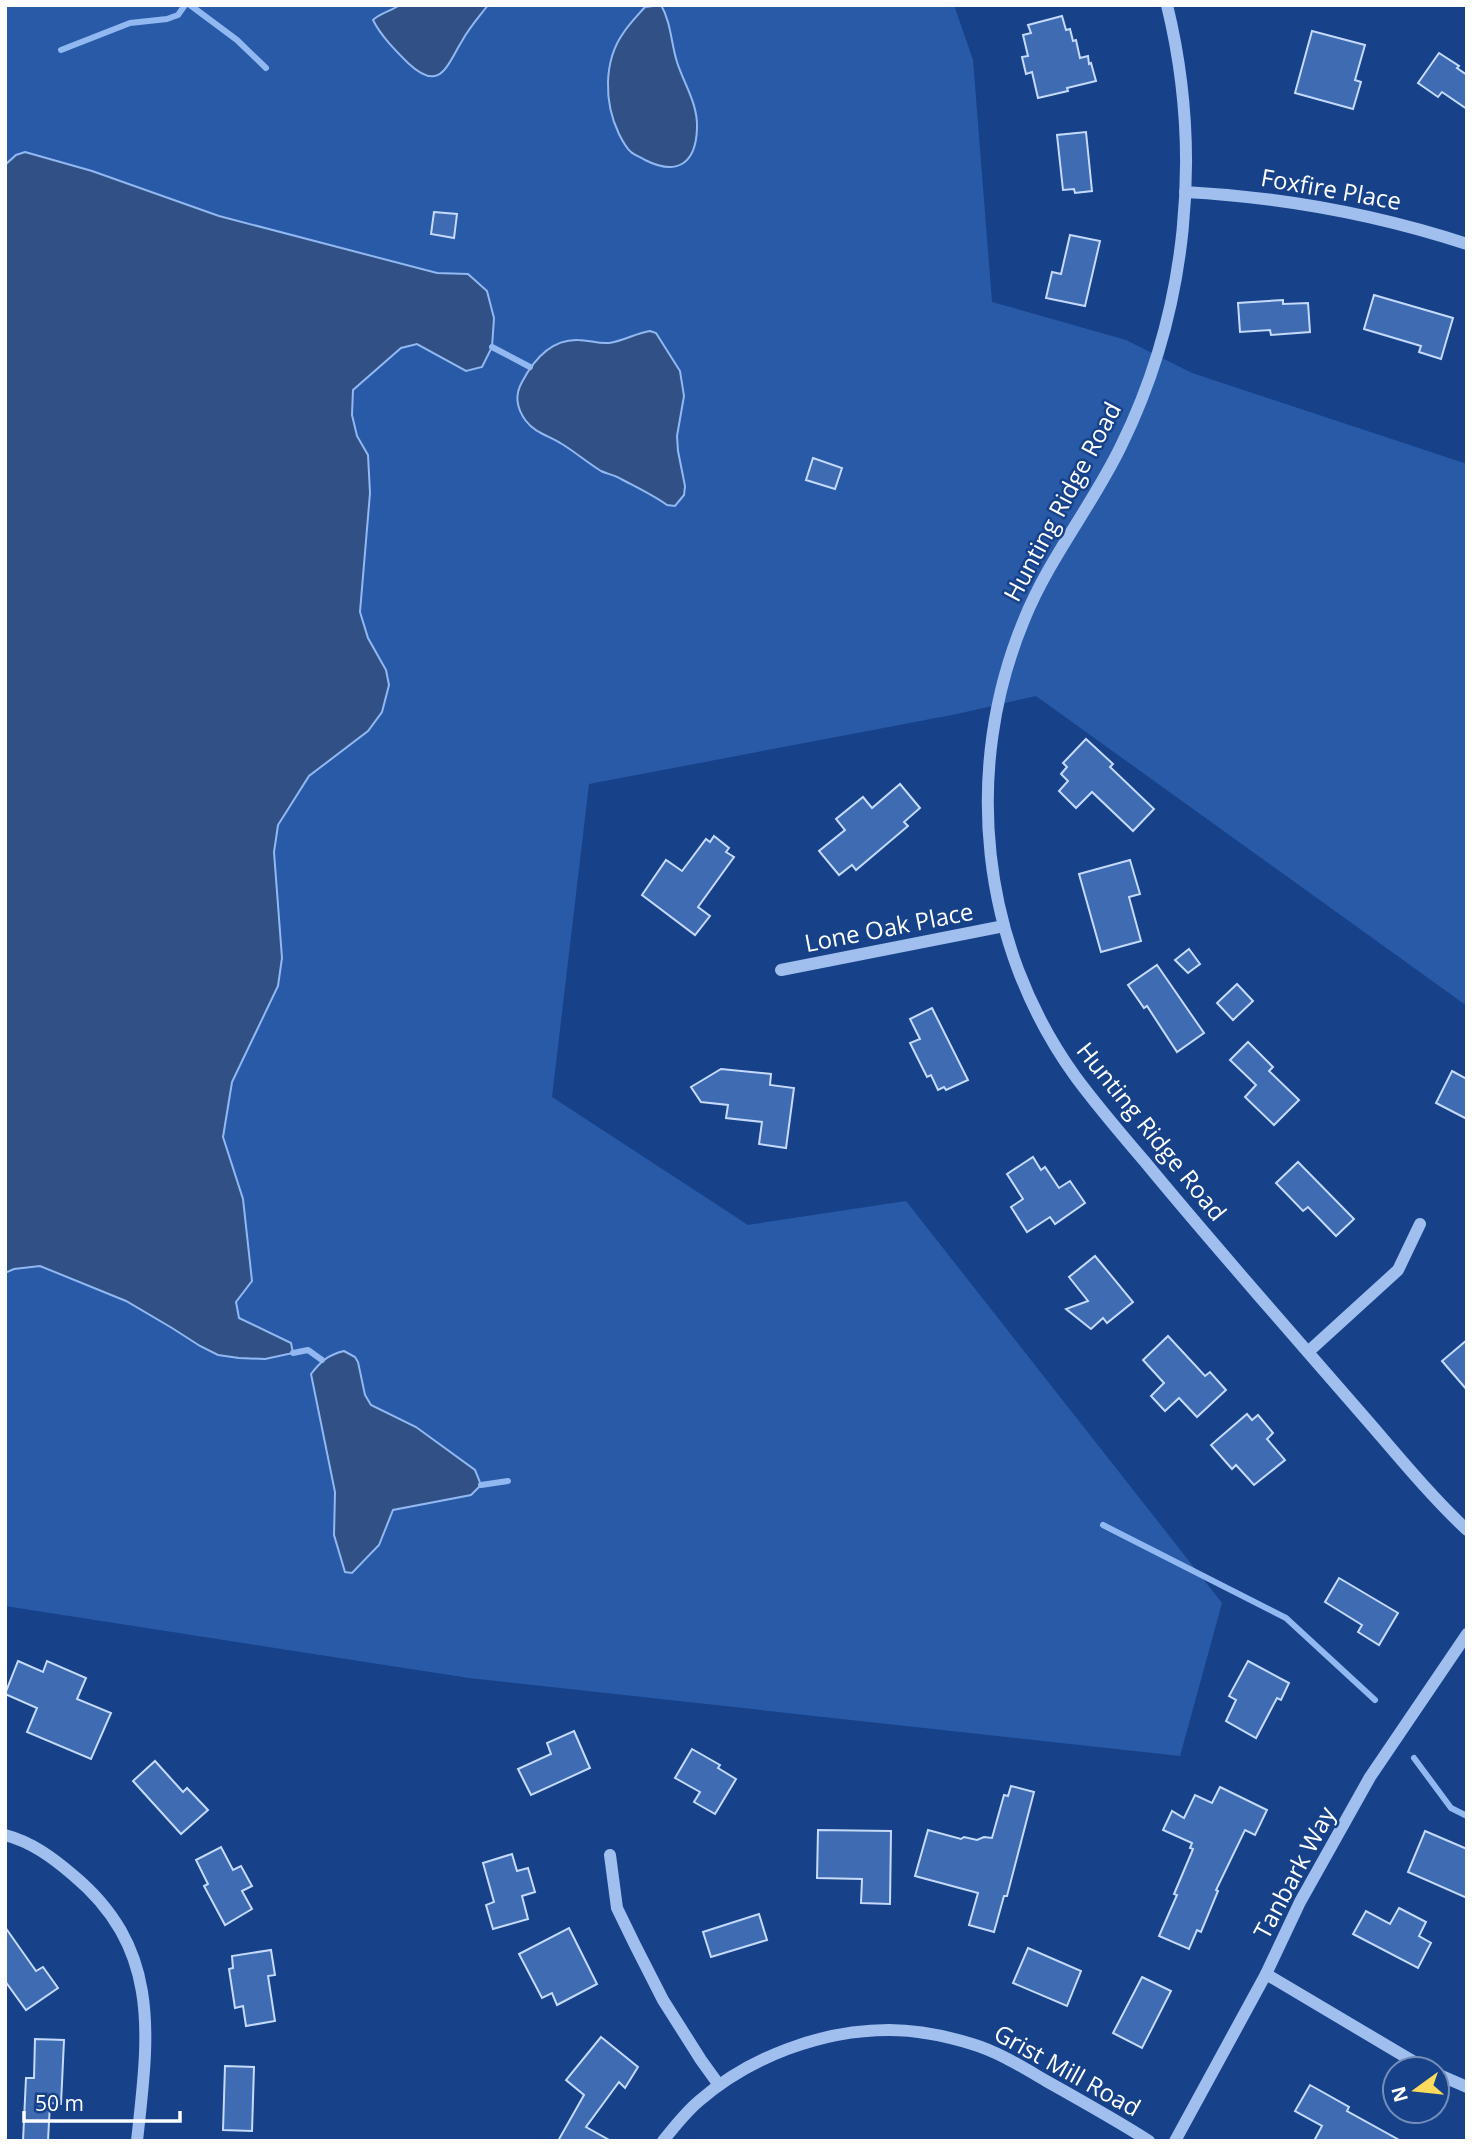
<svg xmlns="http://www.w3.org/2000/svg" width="1472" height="2146" viewBox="0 0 1472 2146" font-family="'Open Sans',sans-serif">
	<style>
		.green { fill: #295aa8 }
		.water { fill: #315186; stroke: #92b8f1; stroke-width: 2 }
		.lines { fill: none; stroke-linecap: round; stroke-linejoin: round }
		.stream { stroke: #92b8f1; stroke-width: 6 }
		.building { fill: #3f6bb2; stroke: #c5dafa; stroke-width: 2 }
		.minor { stroke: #a0beee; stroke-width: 12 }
		.labels { text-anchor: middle; stroke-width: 5; stroke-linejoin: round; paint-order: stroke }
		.street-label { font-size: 24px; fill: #fff; stroke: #17428a }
	</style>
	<rect width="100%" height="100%" fill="#17428a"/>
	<path class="green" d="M5,5H954L973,60L992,302L1126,340L1192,373L1467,464V1006L1036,696L957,714L589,784L552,1097L748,1225L906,1201L1222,1603L1180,1756L469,1678L5,1606Z"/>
	<g class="water">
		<path d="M400,5H488C479,17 469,28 462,41C446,67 440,93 408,63C395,50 381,36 373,20C380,13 391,11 400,5Z"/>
		<path d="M661,5C671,22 671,43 677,62C684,84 698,104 697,128C696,164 677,176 645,160C641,157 634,155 631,152C626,148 622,140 619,134C604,103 603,61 624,32C630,23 638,15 645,7Z"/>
		<path d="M25,152L92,171L219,216L437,273L468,274L487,291L494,318L492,347L482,367L466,371L417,344L401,348L353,390L352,415L357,436L368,455L370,493L360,612L368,638L386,670L389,685L382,712L368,731L309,776L278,825L274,852L282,958L278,986L232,1082L223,1137L243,1199L252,1281L236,1302L239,1318L291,1343L293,1353L265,1359L239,1358L218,1355L200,1346L172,1328L126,1301L40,1266L14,1269L5,1273V165L16,155Z"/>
		<path d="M650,331L656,333L680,371L684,396L677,436L678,451L685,486L684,495L675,506L667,505C653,495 636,487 621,479C615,475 607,474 601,471C588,463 575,452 562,444C550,436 535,433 526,421C517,409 514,396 522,382C533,361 550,339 578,340C589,340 598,344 609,343C624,341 636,333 650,331Z"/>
		<path d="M344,1351L355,1357L358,1362L365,1395L371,1405L416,1427L475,1470L481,1485L471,1495L393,1510L379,1545L352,1573L345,1572L334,1535L335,1492L311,1374C321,1361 328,1355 344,1351Z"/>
	</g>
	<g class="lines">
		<g class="stream">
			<path d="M190,5L237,40L266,68"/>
			<path d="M61,50L130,23L167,19L178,15L185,5"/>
			<path d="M492,347L530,367"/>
			<path d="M293,1353L308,1350L322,1360"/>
			<path d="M481,1485L508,1481"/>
			<path d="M1103,1525L1286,1618L1375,1700"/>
			<path d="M1414,1758L1451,1808L1467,1816"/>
		</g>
	</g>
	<g class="building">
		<path d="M1062,16L1066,30L1070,29L1073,41L1076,40L1080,58L1088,56L1089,64L1091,63L1096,81L1067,88L1068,91L1038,98L1032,72L1026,74L1022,57L1028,56L1023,35L1031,33L1028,25Z"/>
		<path d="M1312,31L1365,45L1355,80L1361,82L1353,109L1295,93Z"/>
		<path d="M1439,53L1459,66L1457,68L1467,75V109L1442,92L1438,97L1418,83Z"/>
		<path d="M1086,132L1092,191L1075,193L1074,189L1063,190L1057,135Z"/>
		<path d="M434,212L457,214L454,238L431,234Z"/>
		<path d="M1070,235L1100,241L1085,306L1046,298L1052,272L1061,274Z"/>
		<path d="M1374,295L1453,318L1441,359L1419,352L1421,346L1364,329Z"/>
		<path d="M1283,300V304L1308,303L1310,332L1271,335L1270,330L1240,332L1238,303Z"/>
		<path d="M813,458L842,468L835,489L806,480Z"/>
		<path d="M1086,739L1113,764L1110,767L1154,809L1133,831L1092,792L1076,808L1059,791L1068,781L1061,774L1067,767L1063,763Z"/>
		<path d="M900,784L920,808L904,822L908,826L856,870L852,865L839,875L819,851L845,830L836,819L863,797L872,808Z"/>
		<path d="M714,836L729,848L726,852L734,857L698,907L710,916L695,935L642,895L666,860L682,871L706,839L710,842Z"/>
		<path d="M1130,860L1140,894L1129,897L1141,941L1101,952L1079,874Z"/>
		<path d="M1189,949L1200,964L1188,973L1175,960Z"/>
		<path d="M1157,965L1204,1033L1177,1052L1147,1006L1144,1008L1128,985Z"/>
		<path d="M1237,984L1253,1001L1233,1020L1217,1003Z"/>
		<path d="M932,1008L968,1080L946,1090L944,1087L938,1090L931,1075L927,1077L910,1043L920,1039L910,1019Z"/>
		<path d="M1248,1042L1273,1067L1269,1071L1299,1100L1274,1125L1245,1097L1256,1085L1230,1060Z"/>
		<path d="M721,1069L771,1074L770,1085L794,1088L786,1148L759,1144L762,1122L726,1118L728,1105L701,1102L691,1087Z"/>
		<path d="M1452,1071L1467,1079V1119L1436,1103Z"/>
		<path d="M1033,1157L1041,1170L1045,1167L1059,1188L1070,1181L1085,1203L1055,1224L1050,1217L1027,1232L1011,1207L1023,1199L1007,1174Z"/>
		<path d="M1298,1162L1354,1219L1336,1236L1308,1207L1303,1211L1276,1183Z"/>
		<path d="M1095,1256L1133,1302L1107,1323L1103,1318L1091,1329L1066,1309L1088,1301L1069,1277Z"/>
		<path d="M1168,1336L1205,1376L1210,1372L1226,1390L1197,1417L1179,1398L1165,1411L1151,1396L1164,1383L1143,1360Z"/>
		<path d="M1467,1340V1390L1442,1361Z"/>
		<path d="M1247,1414L1252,1420L1258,1415L1273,1433L1267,1439L1285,1460L1254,1485L1236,1465L1232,1469L1211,1445Z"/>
		<path d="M1339,1578L1398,1613L1379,1645L1358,1632L1362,1625L1325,1602Z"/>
		<path d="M18,1661L43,1672L47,1661L86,1678L77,1699L111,1713L91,1759L27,1732L37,1708L5,1694Z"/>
		<path d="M1248,1661L1289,1683L1281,1700L1277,1698L1256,1738L1226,1721L1236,1700L1229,1696Z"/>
		<path d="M574,1731L590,1768L531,1795L518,1769L551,1754L547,1743Z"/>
		<path d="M692,1749L720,1765L718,1768L736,1779L715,1814L694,1802L700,1792L675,1778Z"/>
		<path d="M155,1761L183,1792L187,1788L208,1810L181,1834L133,1781Z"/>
		<path d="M1011,1786L1034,1792L1007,1896H1004L994,1932L969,1925L978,1893L915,1876L928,1830L961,1839L964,1837L977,1840L984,1837L992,1838L1004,1795L1008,1796Z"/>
		<path d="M1220,1787L1267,1810L1255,1835L1245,1830L1216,1890L1218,1891L1201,1932L1197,1930L1189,1949L1159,1936L1177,1895L1174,1894L1193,1849L1190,1848L1192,1843L1163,1830L1172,1811L1184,1818L1195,1795L1212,1803Z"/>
		<path d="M818,1830L891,1831L890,1904L861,1903L862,1879L817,1878Z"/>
		<path d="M1425,1831L1467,1849V1898L1408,1872Z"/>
		<path d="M221,1847L233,1870L241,1866L252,1886L242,1891L252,1909L225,1925L204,1886L208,1884L196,1860Z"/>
		<path d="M512,1854L517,1871L528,1868L535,1892L522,1896L528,1919L493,1929L486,1905L494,1902L483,1863Z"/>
		<path d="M1399,1908L1426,1922L1419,1936L1431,1943L1418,1968L1353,1934L1366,1911L1390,1924Z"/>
		<path d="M759,1914L767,1940L711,1957L703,1932Z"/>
		<path d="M5,1927L36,1971L43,1967L58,1988L26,2010L5,1981Z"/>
		<path d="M569,1928L597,1984L557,2005L552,1993L542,1998L519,1954Z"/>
		<path d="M1028,1948L1081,1971L1067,2006L1013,1983Z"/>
		<path d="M271,1950L275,1975L268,1976L275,2021L246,2026L243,2006L235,2008L229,1969L233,1968L232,1956Z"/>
		<path d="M1142,1977L1171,1991L1142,2048L1113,2033Z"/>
		<path d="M601,2037L638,2067L625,2088L619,2082L586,2127L611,2141H558L584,2095L566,2080Z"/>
		<path d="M35,2039L64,2040L61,2104L50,2103L48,2141H23L26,2078H34Z"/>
		<path d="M225,2066L254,2067L252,2131L223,2130Z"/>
		<path d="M1310,2085L1349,2107L1347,2111L1401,2141H1314L1322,2126L1295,2111Z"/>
	</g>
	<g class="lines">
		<g class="minor">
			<path d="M1167,5C1203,152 1188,310 1121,446C1092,506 1049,558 1024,620C962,769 980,944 1075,1076C1097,1106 1122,1135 1146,1163C1183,1208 1221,1252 1259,1296C1297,1340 1335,1383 1373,1427C1403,1462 1433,1498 1467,1530"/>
			<path d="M1185,192C1282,197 1375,214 1467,244"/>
			<path d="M781,970L1004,926"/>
			<path d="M1308,1352L1398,1270L1420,1224"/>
			<path d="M5,1835C32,1842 53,1858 73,1875C163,1950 148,2038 137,2141"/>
			<path d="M610,1855L617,1908L635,1945L663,2000L701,2060L719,2085"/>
			<path d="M1266,1974L1426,2069"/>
			<path d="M1437,2074L1467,2087"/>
			<path d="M663,2141C674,2127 686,2112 699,2101C750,2057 821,2030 889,2030C916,2030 946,2036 972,2044C999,2052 1024,2068 1048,2082C1082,2101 1116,2120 1149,2141"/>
			<path d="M1175,2141L1266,1974L1300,1902L1370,1777L1467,1634"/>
		</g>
	</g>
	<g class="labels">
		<g class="street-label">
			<text transform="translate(1331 190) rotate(10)" y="8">Foxfire Place</text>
			<text transform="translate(1063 502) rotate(-62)" y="8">Hunting Ridge Road</text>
			<text transform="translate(889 928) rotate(-11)" y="8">Lone Oak Place</text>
			<text transform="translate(1151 1132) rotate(51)" y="8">Hunting Ridge Road</text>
			<text transform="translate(1295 1873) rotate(-62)" y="8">Tanbark Way</text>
			<text transform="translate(1067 2071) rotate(29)" y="8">Grist Mill Road</text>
		</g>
	</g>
	<rect width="1472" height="2146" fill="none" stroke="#ffffff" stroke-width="14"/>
	<g transform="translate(1416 2090) rotate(255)"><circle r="33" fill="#17428a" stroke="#748eb9" stroke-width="2"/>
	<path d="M0-5L12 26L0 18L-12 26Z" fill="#ffdb5d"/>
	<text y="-10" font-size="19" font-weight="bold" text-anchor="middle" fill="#ffffff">N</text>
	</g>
	<path d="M24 2111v10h156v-10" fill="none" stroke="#ffffff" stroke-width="3.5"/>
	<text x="35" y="2111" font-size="21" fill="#ffffff" stroke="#17428a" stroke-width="5" paint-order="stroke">50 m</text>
</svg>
